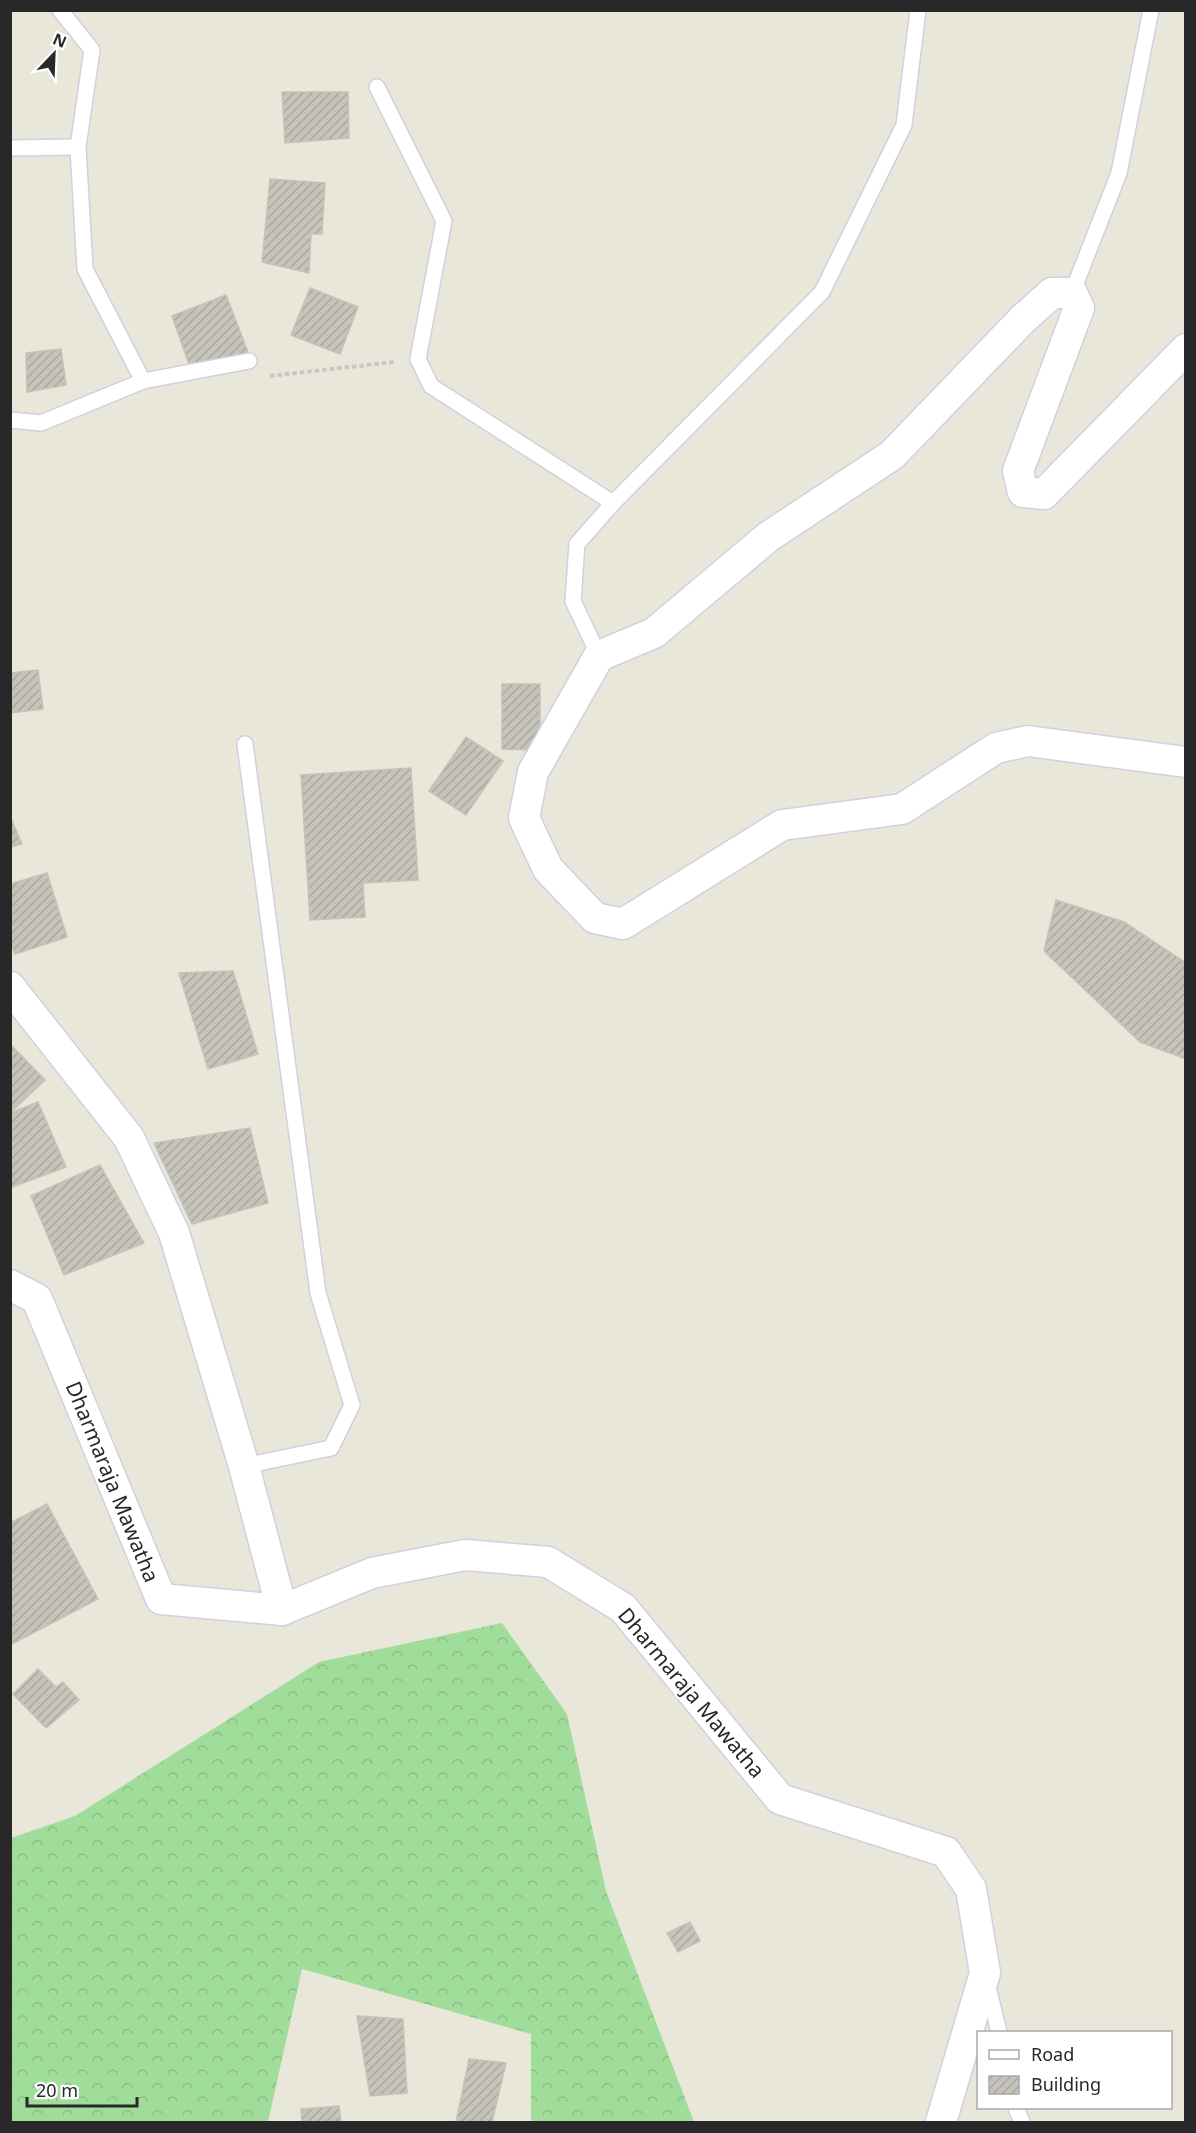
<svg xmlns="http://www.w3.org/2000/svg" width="1196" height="2133" viewBox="0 0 1196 2133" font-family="'Noto Sans',sans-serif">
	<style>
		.forest { fill: url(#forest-crowns) }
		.building { fill: url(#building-hatch); stroke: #c4c3b4; stroke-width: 1.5 }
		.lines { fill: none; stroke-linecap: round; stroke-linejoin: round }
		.service-casing { stroke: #d1d0e0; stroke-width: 18 }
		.minor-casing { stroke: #d1d0e0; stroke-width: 33 }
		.path { stroke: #c7c7c7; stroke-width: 4; stroke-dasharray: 4.5 3; stroke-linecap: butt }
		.service { stroke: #fff; stroke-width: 15 }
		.minor { stroke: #fff; stroke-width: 30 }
		.labels { text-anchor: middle; stroke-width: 4.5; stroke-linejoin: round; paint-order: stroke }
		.street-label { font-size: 21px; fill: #282828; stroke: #fff }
	</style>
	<defs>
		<pattern id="forest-crowns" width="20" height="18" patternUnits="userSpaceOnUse" patternTransform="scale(1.5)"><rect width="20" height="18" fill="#a1dd9a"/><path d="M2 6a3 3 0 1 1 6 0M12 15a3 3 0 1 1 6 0" fill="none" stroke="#8bbe85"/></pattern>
		<pattern id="building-hatch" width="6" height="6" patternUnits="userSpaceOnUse" patternTransform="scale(1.5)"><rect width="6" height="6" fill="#c5c3ba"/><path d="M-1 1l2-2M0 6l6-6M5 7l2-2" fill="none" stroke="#a9a8a0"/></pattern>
	</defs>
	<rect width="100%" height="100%" fill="#e9e7da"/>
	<path class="forest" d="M502,1623L567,1714L606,1891L694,2122H531V2034L302,1969L268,2122H11V1838L75,1816L319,1662Z"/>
	<g class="building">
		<path d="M282,92H348L349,138L285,143Z"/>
		<path d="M270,179L325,183L322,234H311L309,273L262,262Z"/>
		<path d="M310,288L358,307L340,354L291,335Z"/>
		<path d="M226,295L248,352L191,370L172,316Z"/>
		<path d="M61,349L66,385L27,392L26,353Z"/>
		<path d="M38,670L43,709L10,713V673Z"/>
		<path d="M502,684H540V750L502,749Z"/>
		<path d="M466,737L503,761L466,815L429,791Z"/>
		<path d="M411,768L418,880L363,883L365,917L310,920L301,775Z"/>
		<path d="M10,816L22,844L10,847Z"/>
		<path d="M47,873L67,937L15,954L10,941V884Z"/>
		<path d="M1056,900L1124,922L1186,963V1059L1140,1042L1044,951Z"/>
		<path d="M233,971L258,1054L208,1069L179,973Z"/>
		<path d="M10,1044L45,1080L10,1113Z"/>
		<path d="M38,1102L66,1167L10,1188V1113Z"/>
		<path d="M250,1128L268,1203L192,1224L154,1143Z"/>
		<path d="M100,1165L144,1243L64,1275L31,1196Z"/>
		<path d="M47,1504L98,1599L10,1645V1523Z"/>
		<path d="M38,1669L56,1687L63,1682L79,1700L46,1728L13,1694Z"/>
		<path d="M690,1922L700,1941L678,1952L667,1933Z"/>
		<path d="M357,2016L403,2019L407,2093L370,2096Z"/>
		<path d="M469,2059L506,2063L492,2122H456Z"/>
		<path d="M339,2106L341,2122H302L301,2109Z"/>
	</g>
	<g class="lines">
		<g class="service-casing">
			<g id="service">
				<path d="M60,10L92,50L78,147L85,269L143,381"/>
				<path d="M377,87L444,221L418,359L431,386L613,503"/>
				<path d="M10,148L78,147"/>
				<path d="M1072,293L1119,173L1151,10"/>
				<path d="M10,420L41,423L143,381L249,361"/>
				<path d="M599,656L573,601L577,544L613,503L822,292L904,125L918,10"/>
				<path d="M244,1466L331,1448L352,1405L318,1293L245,744"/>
				<path d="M987,1983L999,2032"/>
				<path d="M1016,2108L1022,2122"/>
			</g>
		</g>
		<g class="minor-casing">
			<g id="minor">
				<path d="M1186,349L1044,494L1023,492L1018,471L1079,308L1072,293H1052L1023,319L892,455L768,537L654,633L599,656L533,772L524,818L548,869L595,918L623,924L782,825L902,809L996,748L1028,741L1186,762"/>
				<path d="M10,987L129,1138L174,1233L244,1466L282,1610"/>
				<path d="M10,1285L37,1299L161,1599L282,1610L372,1573L465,1555L548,1562L623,1608L780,1799L946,1852L971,1889L985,1973L941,2122"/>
			</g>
		</g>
		<path class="path" d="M270,376L394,362"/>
		<use href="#service" class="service"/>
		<use href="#minor" class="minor"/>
	</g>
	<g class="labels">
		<g class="street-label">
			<text transform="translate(112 1482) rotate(68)" y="7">Dharmaraja Mawatha</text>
			<text transform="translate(691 1693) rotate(50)" y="7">Dharmaraja Mawatha</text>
		</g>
	</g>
	<rect width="1196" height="2133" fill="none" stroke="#282828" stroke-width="24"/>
	<rect x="977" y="2031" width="195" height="78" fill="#ffffff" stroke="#a9a9a9" stroke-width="1.5"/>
	<rect x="989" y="2050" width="30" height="9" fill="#ffffff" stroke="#a9a9a9" stroke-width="1.5"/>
	<text x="1031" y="2061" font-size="18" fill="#282828">Road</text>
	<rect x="989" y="2076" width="30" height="18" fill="url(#building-hatch)" stroke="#a9a9a9" stroke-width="1.5"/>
	<text x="1031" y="2091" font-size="18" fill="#282828">Building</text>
	<g transform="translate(54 54) rotate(23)" stroke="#ffffff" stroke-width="4.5" paint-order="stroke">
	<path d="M0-4.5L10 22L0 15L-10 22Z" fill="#282828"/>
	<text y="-9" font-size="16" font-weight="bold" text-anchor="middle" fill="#282828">N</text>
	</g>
	<path d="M27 2097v9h110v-9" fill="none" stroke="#282828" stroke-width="3"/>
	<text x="36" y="2097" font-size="18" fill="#282828" stroke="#ffffff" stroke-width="4.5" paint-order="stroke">20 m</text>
</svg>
